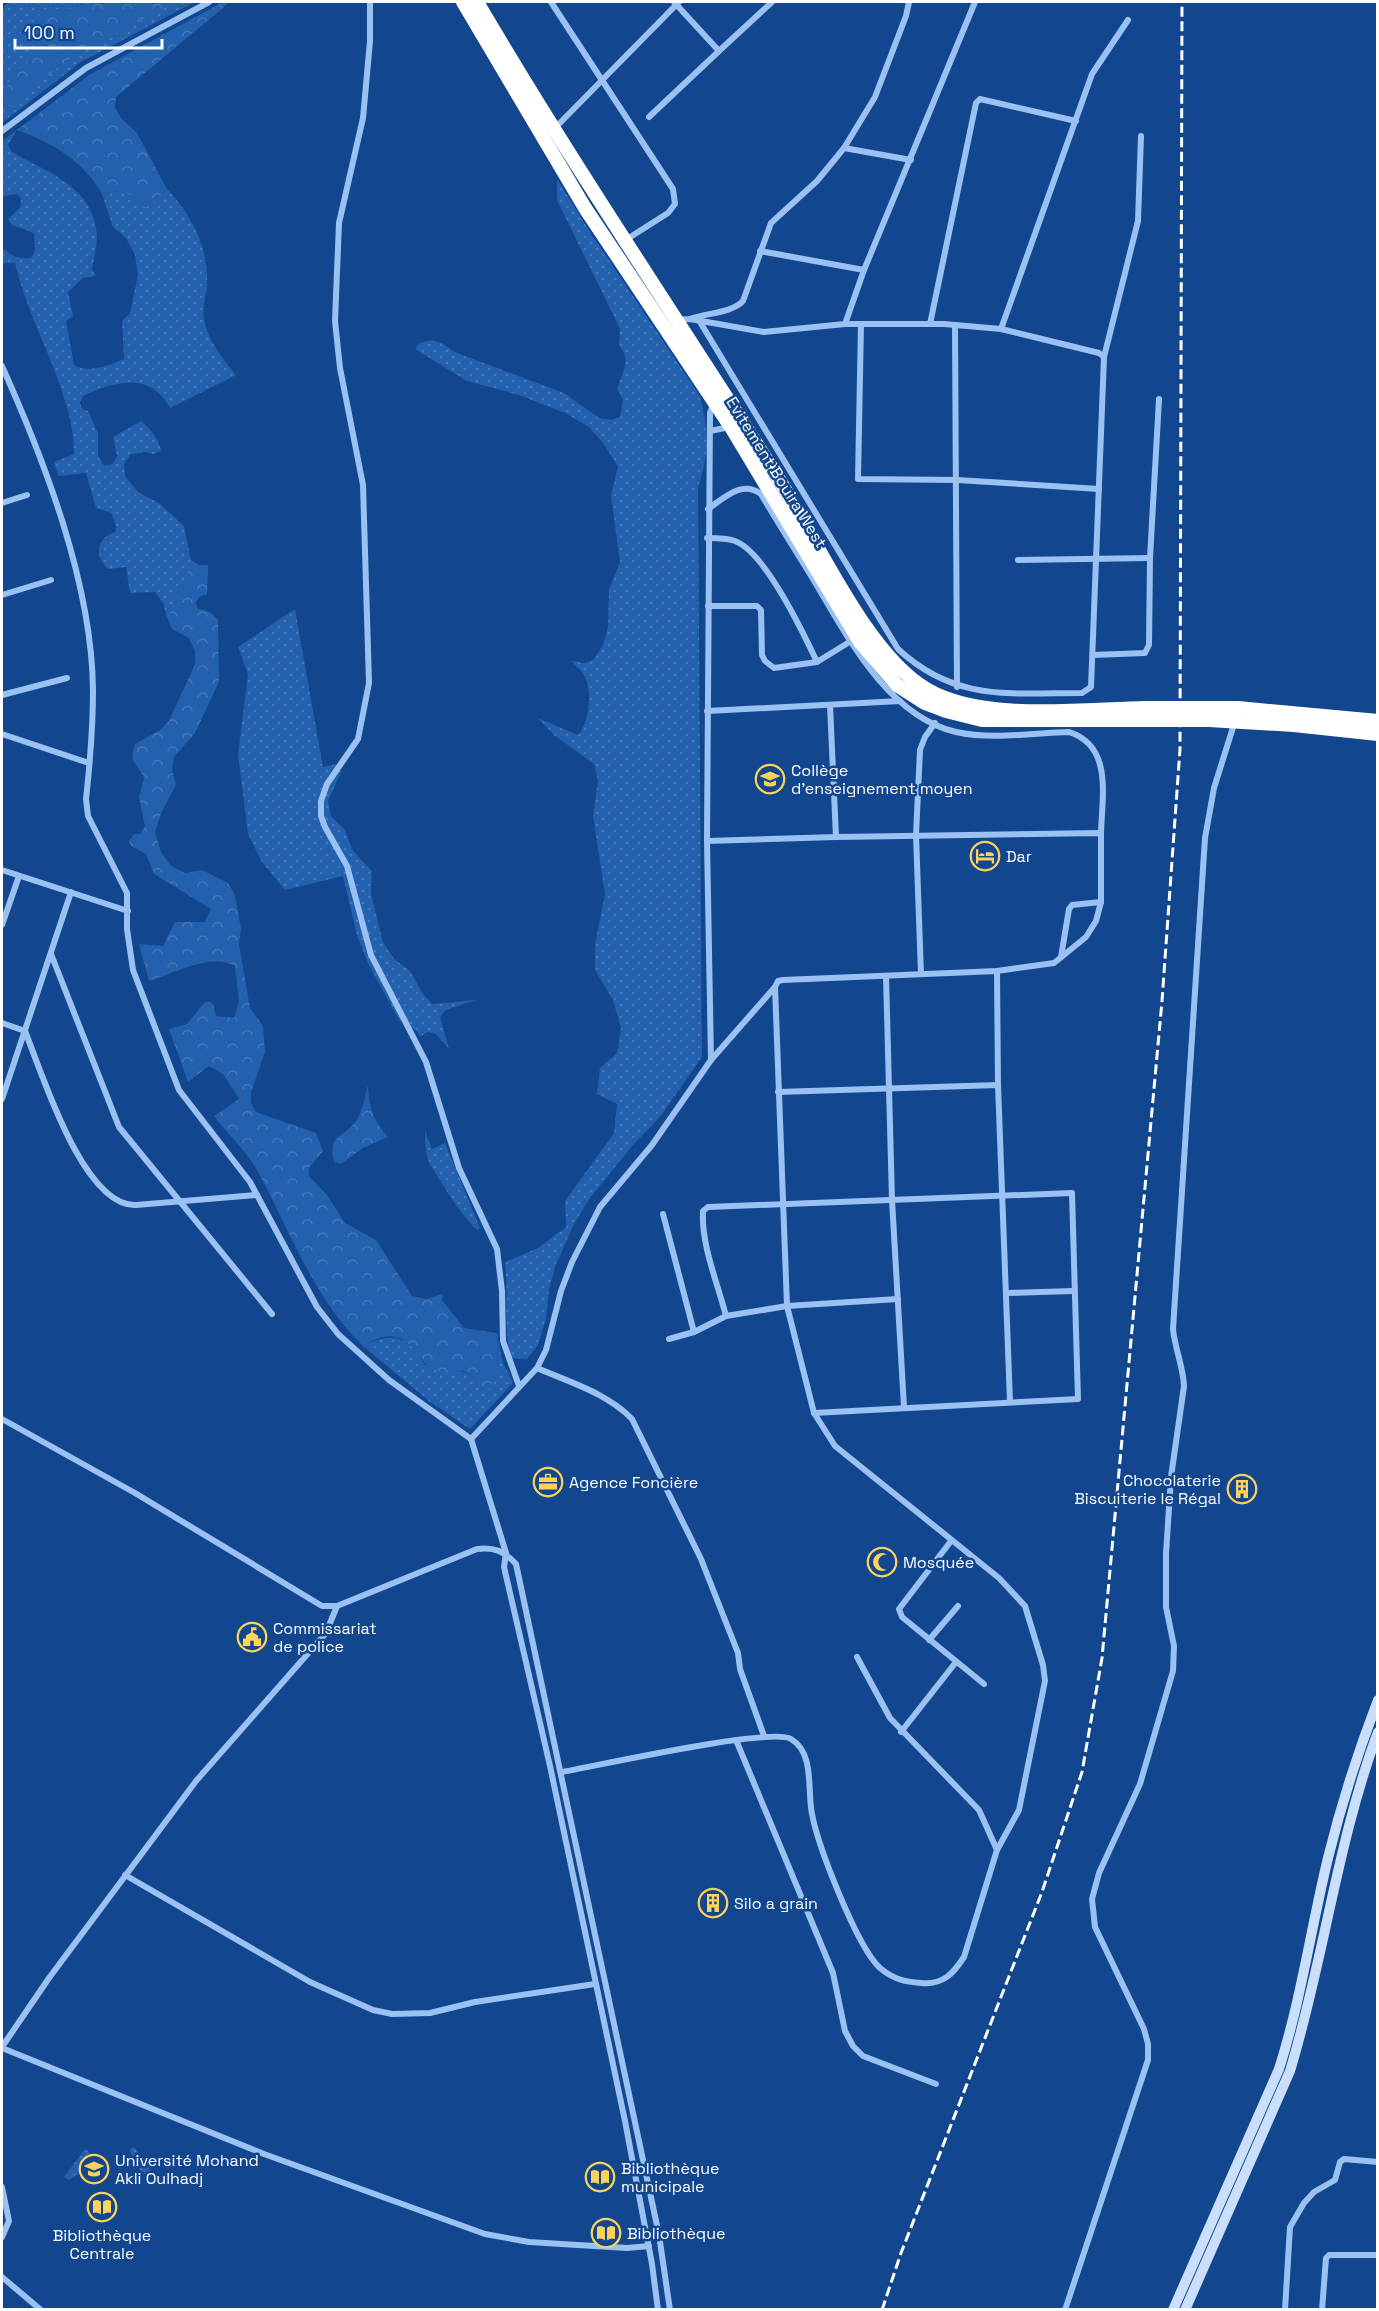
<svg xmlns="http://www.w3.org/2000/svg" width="1379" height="2311" viewBox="0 0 1379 2311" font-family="'Space Grotesk',sans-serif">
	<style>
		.grass { fill: url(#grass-dots) }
		.forest { fill: url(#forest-crowns) }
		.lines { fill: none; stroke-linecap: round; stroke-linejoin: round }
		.street { stroke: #9ac1f2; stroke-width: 6 }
		.secondary { stroke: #c9dffc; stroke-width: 10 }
		.highway { stroke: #fff; stroke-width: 14 }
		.rail { stroke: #fff; stroke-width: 3; stroke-dasharray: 10 4.5; stroke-linecap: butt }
		.highway-bridge { stroke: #fff; stroke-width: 14 }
		.labels { text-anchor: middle; stroke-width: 5; stroke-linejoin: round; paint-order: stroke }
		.street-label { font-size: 16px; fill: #fff; stroke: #12468e }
		.poi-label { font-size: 16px; fill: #fff; stroke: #12468e; text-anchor: start }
	</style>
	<defs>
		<pattern id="grass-dots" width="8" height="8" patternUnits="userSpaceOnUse" patternTransform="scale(1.5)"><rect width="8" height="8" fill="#2360ad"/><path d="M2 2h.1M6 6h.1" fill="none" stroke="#4478b9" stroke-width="1.8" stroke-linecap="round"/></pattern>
		<pattern id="forest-crowns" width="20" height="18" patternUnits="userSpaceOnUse" patternTransform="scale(1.5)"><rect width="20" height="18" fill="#2360ad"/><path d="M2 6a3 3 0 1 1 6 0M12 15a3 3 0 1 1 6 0" fill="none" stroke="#4478b9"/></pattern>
	</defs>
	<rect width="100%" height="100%" fill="#12468e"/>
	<g class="grass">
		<path d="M8,2H195L81,62L2,123V9Z"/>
		<path d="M17,130L8,145L12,152C44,171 89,184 96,228C99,240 94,257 92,270L96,276L83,278L68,292L73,316L66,321L74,365C89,374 110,365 124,359L122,321L130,313L138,275L135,255L126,238L113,227L102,194C119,189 136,192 144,209L167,189C191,214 208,246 207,282C207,293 202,307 204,319C207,340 223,359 236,375L170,408C151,372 115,381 83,396L80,403L82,409L88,411L98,433V456L104,466L113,464L117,456L113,437L141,421C151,429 158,438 161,451L154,454L145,452L131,454L124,464L125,476L138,492L159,503L184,526L191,560L190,572L178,592L173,610L167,617L163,603L155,592L130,593L126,567L108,569C94,556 96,538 115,532L116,526L111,513L96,508L86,473L58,476L54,462L74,454C75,394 28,323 15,263H2V248C14,256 14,259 31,258L35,251L34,233L12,225L8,219L20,208L21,199L17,194L2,196V141Z"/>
		<path d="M557,179L592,235L700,396C709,431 709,454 698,488L702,1057L660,1117L632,1146L590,1198L574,1224L555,1267L549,1290L546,1319L538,1345L527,1359L511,1358C503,1327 509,1294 505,1262L538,1248L566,1227L565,1201L614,1133L617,1104L597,1094L600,1068L617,1053L621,1028L613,1000L595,970V944L605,894L593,816L598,781L594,764L554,735L538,718L578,735C589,723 593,690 584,675C581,670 575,665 571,661L585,663L594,659L603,645L608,627L609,589L620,562L611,495L618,467L603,443L589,427L565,413L519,395L467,381L415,349L420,343L432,340L441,343L457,353L564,393L599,418L611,420L620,417L623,400L617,389C622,371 632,362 619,345L620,329L557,200Z"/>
		<path d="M295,609L323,767L337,764L341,772L328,801L331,816L345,830L353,851L372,871L371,894L383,942L394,959L410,971L423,994L432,1004L476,1000L446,1010L440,1017L449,1049L436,1034L427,1032L420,1037L417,1031L399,1020L368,963L357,935L343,876L285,890L262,862L248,834L238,754L248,674L238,647Z"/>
		<path d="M425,1131L432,1149L445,1143L480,1228L478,1230C467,1225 437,1176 430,1164C425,1154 425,1142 425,1131Z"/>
		<path d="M497,1333L502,1360L513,1383L470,1429L430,1402L363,1346C394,1331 407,1335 425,1365C433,1367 442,1371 450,1371C467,1372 472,1370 480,1388L488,1390C500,1371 498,1355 497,1333Z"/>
		<path d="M134,2147L152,2173L148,2176C137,2170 133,2161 130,2150Z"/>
		<path d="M85,2149L90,2153C86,2165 80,2174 69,2180L64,2177Z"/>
	</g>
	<g class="forest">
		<path d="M97,2H175L71,58L2,110V97L12,76L29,61L32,49L33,22L45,9C62,9 81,10 97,2Z"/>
		<path d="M223,2H230L116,97L115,107L121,118L137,133L167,189L144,209C136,192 119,189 102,194C83,160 52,143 17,130L89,75Z"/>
		<path d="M191,560L199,565H208L207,595L200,596L196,602L197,608L210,612L218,620L219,682L195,733L174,757L172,770L176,785L162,811L155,832L161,852L171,866L185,873L202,870L228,883L235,895L241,929L239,944L250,1008L263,1026L265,1052L251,1092V1103L256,1112L316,1133L323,1151L309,1168V1176L327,1195L345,1223L376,1240L412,1296L426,1299L443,1294L442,1300L464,1328L497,1333C498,1355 500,1372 488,1391L480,1388C467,1358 456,1379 433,1369C419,1362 415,1344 399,1338C386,1333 374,1340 363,1346C315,1300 290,1231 259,1174C249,1153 228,1135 214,1116L239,1099L223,1074L209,1066L188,1082L169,1029L187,1024L204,1003L209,1001L213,1004L216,1016L234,1018L239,1002L235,966C211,952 172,974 149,981L139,944L163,946L175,922H205L211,909L154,874L146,854L131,846L129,841L134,834H140L145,826L139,797L144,778C137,762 128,764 135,744L160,730L169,721L195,664V651L189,638L172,629L167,617C175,608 174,600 179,591C184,580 190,573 191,560Z"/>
		<path d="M368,1085C369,1107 373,1120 388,1137L363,1148L341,1164L334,1162C327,1134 343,1139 356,1121C363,1111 365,1096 368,1085Z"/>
	</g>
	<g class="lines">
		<g class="street">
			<path d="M370,2V41L363,118L339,223L335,321L340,368L363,485L369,683L358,739L327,784L321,801V816L325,827L347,866L371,955L426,1062L459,1168L497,1249L502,1291L503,1341L519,1386"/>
			<path d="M551,2L673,189L675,204L668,213L624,241"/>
			<path d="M719,51L772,2"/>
			<path d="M649,117L719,51L674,2"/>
			<path d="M555,128L679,2"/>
			<path d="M2,131L86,68L209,2"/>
			<path d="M844,148L911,160"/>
			<path d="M760,251L864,270"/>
			<path d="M690,319C706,313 732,313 743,301L771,223L817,181L844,148L875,97L906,16L909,2"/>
			<path d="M676,320L690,319L764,332L845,324H944L1001,329L1099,353L1104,357L1091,687L1082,693C1010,693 955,702 898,649L700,322"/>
			<path d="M845,324L864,270L975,2"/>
			<path d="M861,324L858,479L957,480L1099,489"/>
			<path d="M930,324L976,103L980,99L1076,121"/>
			<path d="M955,325L957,687"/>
			<path d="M1001,329L1092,74L1128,20"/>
			<path d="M1104,357L1138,221L1141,136"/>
			<path d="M2,366C45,462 92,584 93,690C93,726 90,763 86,799L88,816L127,893V929L133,970L179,1090L250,1182L317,1307L338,1334L389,1380L471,1439"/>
			<path d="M710,431L730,427"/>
			<path d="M2,503L27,495"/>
			<path d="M708,509C725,497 742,480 761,494C778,523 796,551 813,579C846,634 887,716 956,732C992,740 1033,733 1069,732C1113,746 1102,796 1101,833"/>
			<path d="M707,538C716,538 727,538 735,541C765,552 803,632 817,662"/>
			<path d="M1018,560L1150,558"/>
			<path d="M2,595L51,580"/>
			<path d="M708,606H757L761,610L762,655L765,661L774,668L817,662L851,641"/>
			<path d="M1093,655L1145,653L1149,645L1150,558L1159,399"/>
			<path d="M2,695L67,678"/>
			<path d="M707,711L900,701"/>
			<path d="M2,734L89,763"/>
			<path d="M707,841L836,837L830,705"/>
			<path d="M2,870L128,911"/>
			<path d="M2,925L19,876"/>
			<path d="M51,954L119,1127L272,1314"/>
			<path d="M1061,957L1069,909L1072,905L1101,902"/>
			<path d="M997,971L998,1085L1010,1402"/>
			<path d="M921,974L916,835L920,750L925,737L935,723"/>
			<path d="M886,976L892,1200L904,1407"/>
			<path d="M2,1023L25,1031C42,1073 83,1207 136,1205L257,1195"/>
			<path d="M711,1060L707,841L710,413L714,402"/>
			<path d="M778,1092L998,1085"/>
			<path d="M2,1099L71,892"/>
			<path d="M663,1214L694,1332"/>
			<path d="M1006,1293L1074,1291"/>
			<path d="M726,1316C718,1284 701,1245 703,1211L708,1207L1072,1193L1078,1399L814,1413"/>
			<path d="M669,1339L694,1332L726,1316L787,1306L898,1299"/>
			<path d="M537,1368C569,1382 607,1393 632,1419L701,1559L738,1653L740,1669L764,1736"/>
			<path d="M2,1419L135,1493L322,1606H337L477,1549C495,1547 504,1551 516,1564L659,2235L670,2310"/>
			<path d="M951,1541L899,1609L902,1617L984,1684"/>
			<path d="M929,1640L958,1606"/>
			<path d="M857,1657L890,1718L979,1810L997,1850"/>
			<path d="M901,1732L956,1662"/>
			<path d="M736,1740L833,1973L845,2031L853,2046L863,2056L936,2084"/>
			<path d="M562,1772C596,1766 770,1727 791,1739C815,1753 807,1791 812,1814C818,1846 857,1947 880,1968C893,1979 905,1982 921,1983C943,1985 953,1974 964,1957L997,1850L1019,1810L1045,1681L1043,1665L1025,1606L1013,1593L999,1578L835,1446L814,1413L787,1306L775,987L778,981L783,980L997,971L1054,963L1086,937L1096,921L1101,902V833L836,837"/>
			<path d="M125,1875L310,1982L373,2010L392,2014L430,2013L475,2002L595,1984"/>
			<path d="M2,2047L49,1978L196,1781L326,1633L337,1606"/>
			<path d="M2,2048L264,2154L485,2234L529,2242L627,2248L649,2246"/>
			<path d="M2,2187L9,2221L2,2237"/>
			<path d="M2,2277L41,2310"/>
			<path d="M658,2310L652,2264L625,2121L550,1766L504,1567L506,1553L471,1439L537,1368L546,1350L561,1291L572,1262L600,1207L652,1145L711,1060L775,987"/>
			<path d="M1065,2310L1148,2060V2044L1144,2029L1095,1927L1092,1899L1099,1873L1140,1784L1173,1671L1174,1646L1166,1607V1554L1171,1477L1184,1386C1183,1366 1175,1349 1173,1329L1205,838L1214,788L1235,721"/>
			<path d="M1285,2310L1290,2227L1304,2203L1314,2192L1335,2180L1340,2162L1344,2159L1378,2162"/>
			<path d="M1322,2310L1326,2258L1329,2255H1378"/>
		</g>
		<g class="secondary">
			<path d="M1173,2310L1279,2069C1301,2000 1311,1928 1328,1858C1341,1805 1358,1752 1378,1700"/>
			<path d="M1185,2310L1290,2071C1324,1959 1337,1842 1378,1732"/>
		</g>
		<g class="highway">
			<path d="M463,2L585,208L731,427L860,642L897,685L925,703L946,711L982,720H1147"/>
			<path d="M477,2C571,162 675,316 775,473C814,535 866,655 928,690C984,722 1082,709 1146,708"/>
			<path d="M1208,708H1238L1378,721"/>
			<path d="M1209,720L1294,725L1378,734"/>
		</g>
		<path class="rail" d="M882,2310L901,2253L1042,1892L1082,1772L1102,1658L1162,1001L1180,749L1182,2"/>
		<g class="highway-bridge">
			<path d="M1146,708H1208"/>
			<path d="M1147,720H1209"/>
		</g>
	</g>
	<defs>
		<g id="school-ring" transform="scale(1.5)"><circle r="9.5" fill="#12468e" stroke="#ffd25b" stroke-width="1.5"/><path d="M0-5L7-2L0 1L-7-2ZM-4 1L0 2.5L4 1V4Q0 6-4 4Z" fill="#ffd25b"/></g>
		<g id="hotel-ring" transform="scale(1.5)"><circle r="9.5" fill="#12468e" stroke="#ffd25b" stroke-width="1.5"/><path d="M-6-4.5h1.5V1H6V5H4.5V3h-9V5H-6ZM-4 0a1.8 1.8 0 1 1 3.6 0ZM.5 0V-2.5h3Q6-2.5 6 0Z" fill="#ffd25b"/></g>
		<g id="office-ring" transform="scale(1.5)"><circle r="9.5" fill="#12468e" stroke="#ffd25b" stroke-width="1.5"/><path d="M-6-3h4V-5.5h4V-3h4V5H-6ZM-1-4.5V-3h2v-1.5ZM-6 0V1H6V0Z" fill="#ffd25b"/></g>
		<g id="building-ring" transform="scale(1.5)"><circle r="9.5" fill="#12468e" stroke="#ffd25b" stroke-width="1.5"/><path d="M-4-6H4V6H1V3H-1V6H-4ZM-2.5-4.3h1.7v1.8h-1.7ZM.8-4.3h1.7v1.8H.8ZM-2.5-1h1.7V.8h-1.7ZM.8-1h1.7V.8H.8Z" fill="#ffd25b"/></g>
		<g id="mosque-ring" transform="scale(1.5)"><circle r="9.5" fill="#12468e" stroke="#ffd25b" stroke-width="1.5"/><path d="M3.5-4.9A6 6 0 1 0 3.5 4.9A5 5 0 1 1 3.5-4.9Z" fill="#ffd25b"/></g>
		<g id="civic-ring" transform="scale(1.5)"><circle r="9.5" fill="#12468e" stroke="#ffd25b" stroke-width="1.5"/><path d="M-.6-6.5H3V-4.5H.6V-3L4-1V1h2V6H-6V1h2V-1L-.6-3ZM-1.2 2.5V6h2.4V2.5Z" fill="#ffd25b"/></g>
		<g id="university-ring" transform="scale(1.5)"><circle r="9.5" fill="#12468e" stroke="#ffd25b" stroke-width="1.5"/><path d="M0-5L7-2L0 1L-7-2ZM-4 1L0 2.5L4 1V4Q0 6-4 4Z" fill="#ffd25b"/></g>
		<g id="library-ring" transform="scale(1.5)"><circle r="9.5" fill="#12468e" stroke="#ffd25b" stroke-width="1.5"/><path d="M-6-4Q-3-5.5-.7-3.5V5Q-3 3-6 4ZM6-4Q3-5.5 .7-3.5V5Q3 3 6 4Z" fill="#ffd25b"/></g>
	</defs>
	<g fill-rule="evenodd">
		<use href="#school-ring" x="770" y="779"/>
		<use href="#hotel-ring" x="985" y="856"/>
		<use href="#office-ring" x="548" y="1482"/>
		<use href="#building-ring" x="1242" y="1489"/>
		<use href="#mosque-ring" x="882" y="1562"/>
		<use href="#civic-ring" x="252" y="1637"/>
		<use href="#building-ring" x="713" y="1903"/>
		<use href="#university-ring" x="94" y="2169"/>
		<use href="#library-ring" x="600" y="2177"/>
		<use href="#library-ring" x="102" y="2207"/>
		<use href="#library-ring" x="606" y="2233"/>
	</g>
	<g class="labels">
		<g class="street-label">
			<text transform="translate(777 472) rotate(58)" y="6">Evitement Bouira West</text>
		</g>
		<g class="poi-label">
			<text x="791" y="776">Collège<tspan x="791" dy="18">d'enseignement moyen</tspan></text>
			<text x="1006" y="862">Dar</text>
			<text x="1221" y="1486" text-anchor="end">Chocolaterie<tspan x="1221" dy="18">Biscuiterie le Régal</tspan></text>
			<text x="569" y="1488">Agence Foncière</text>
			<text x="903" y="1568">Mosquée</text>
			<text x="273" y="1634">Commissariat<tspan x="273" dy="18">de police</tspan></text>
			<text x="734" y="1909">Silo a grain</text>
			<text x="115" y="2166">Université Mohand<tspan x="115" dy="18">Akli Oulhadj</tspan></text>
			<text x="621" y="2174">Bibliothèque<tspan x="621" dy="18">municipale</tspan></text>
			<text x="627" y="2239">Bibliothèque</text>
			<text x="102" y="2241" text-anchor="middle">Bibliothèque<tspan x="102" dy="18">Centrale</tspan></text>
		</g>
	</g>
	<rect width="1379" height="2311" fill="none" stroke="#ffffff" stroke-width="6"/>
	<path d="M15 39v9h147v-9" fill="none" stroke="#ffffff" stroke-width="3"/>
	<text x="24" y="39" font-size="18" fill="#ffffff" stroke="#12468e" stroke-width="4.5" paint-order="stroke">100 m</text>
</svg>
